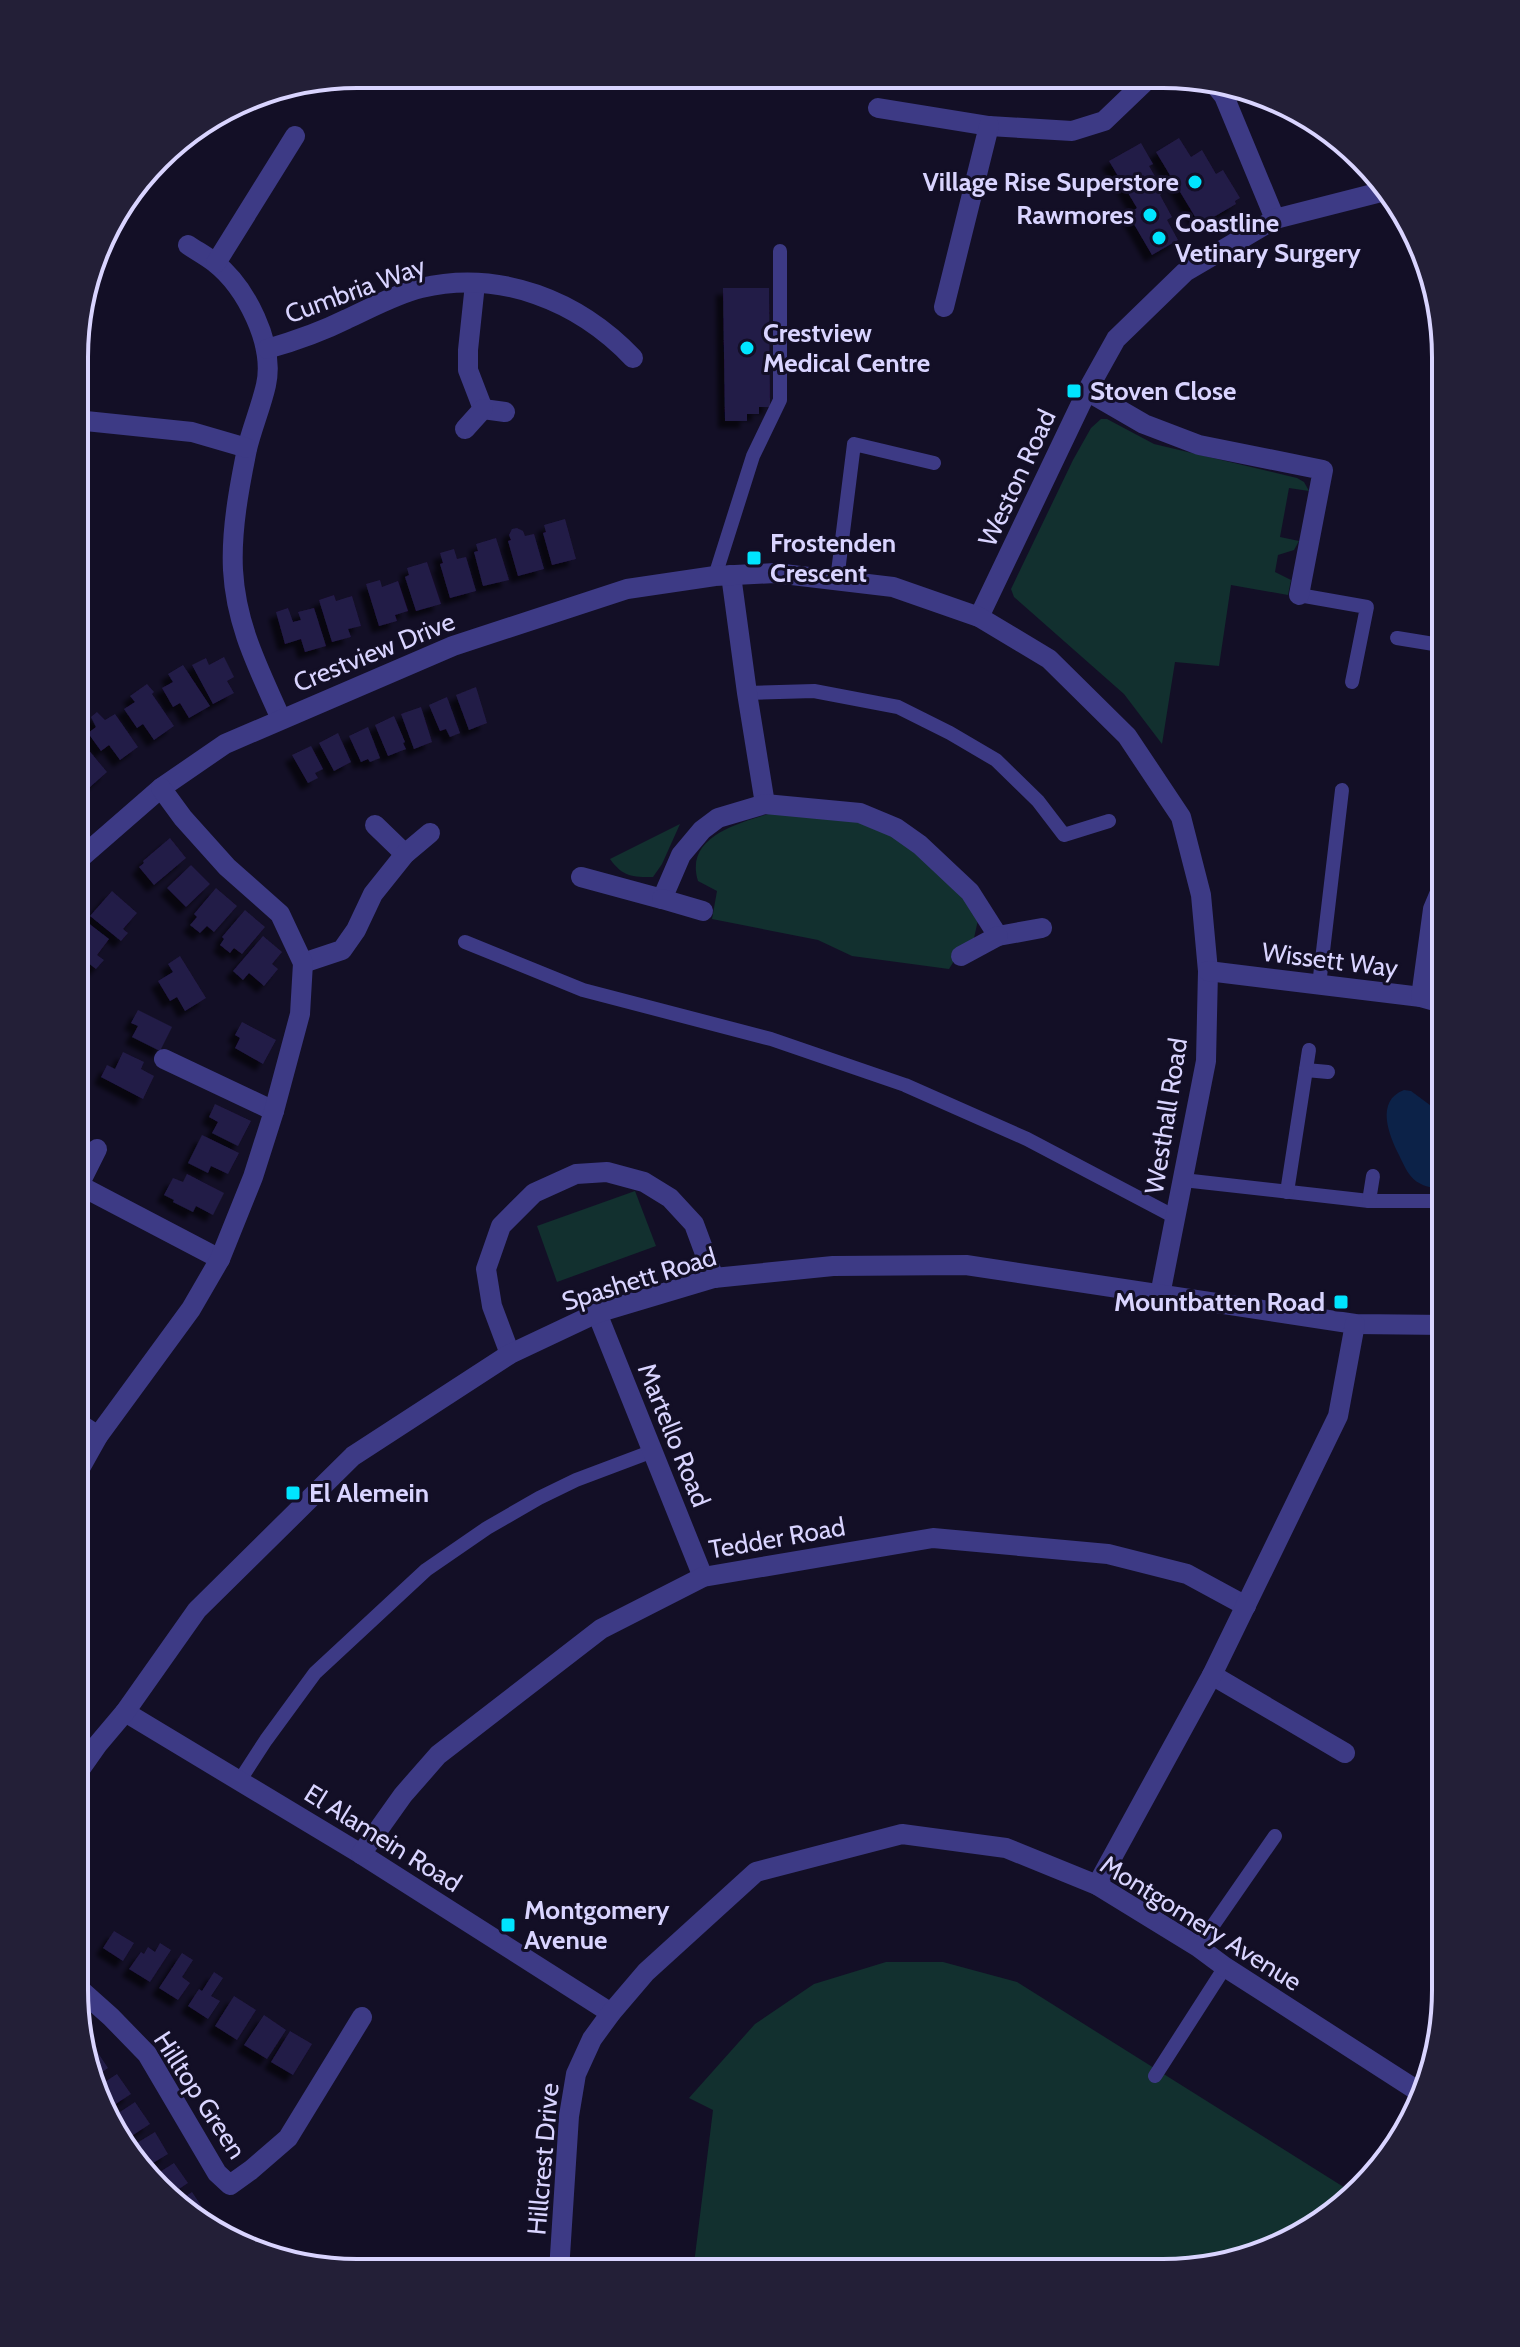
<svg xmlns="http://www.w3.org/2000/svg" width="1520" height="2347" viewBox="0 0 1520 2347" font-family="Cabin,sans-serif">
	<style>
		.green { fill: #12302f }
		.water { fill: #0c2248 }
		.building { fill: #241b47; filter: url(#shadow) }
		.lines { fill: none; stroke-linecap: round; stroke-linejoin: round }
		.lane { stroke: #3d3a85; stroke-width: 14 }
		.street { stroke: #3d3a85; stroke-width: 20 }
		.poi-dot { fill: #00e5ff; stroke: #130f26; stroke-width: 3 }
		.labels { text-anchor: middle; stroke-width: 6; stroke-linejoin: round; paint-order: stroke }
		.poi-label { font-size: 26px; font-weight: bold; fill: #d9d4ff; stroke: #130f26; text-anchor: start }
		.street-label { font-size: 26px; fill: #d9d4ff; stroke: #130f26 }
		.rim { fill: none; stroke: #d9d4ff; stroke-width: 4 }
	</style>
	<defs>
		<filter id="shadow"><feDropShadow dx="-7" dy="7" stdDeviation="2" flood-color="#0009"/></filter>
	</defs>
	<rect width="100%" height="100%" fill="#130f26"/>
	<g class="green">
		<path d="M1101,419H1107L1154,444L1297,478L1304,482L1309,491L1289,488L1280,537L1299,541L1294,550L1278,555L1275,572L1291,580L1288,595L1231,585L1219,666L1175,662L1162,744L1124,694L1014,597L1011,589L1073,460L1091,428Z"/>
		<path d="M771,813L846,816L893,832L950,880L978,920L974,938L962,948L949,969L852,956L818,940L712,919L717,891L698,881C684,836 740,823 771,813Z"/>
		<path d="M680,824L662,864L653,877C632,877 623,877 610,859Z"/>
		<path d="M635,1191L656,1246L557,1282L537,1226Z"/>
		<path d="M886,1962H943L1017,1982L1350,2191L1272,2251L1164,2273L693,2272L713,2110L689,2098L755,2024L814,1984Z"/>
	</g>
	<path class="water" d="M1404,1090L1411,1091L1446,1117V1188C1438,1188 1427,1188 1421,1184C1409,1179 1404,1165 1399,1155C1389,1135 1375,1101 1404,1090Z"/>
	<g class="building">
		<path d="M1179,138L1191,157L1202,150L1216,174L1223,170L1240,198L1235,201L1236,204L1200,225L1156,152Z"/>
		<path d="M1141,143L1153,164L1149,166L1164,192L1160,195L1172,217L1167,220L1178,240L1152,255L1128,214L1137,208L1109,161Z"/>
		<path d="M723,288H769L770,407H759V414H747V421H725Z"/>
		<path d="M565,519L576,559L552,565L543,533L546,532L544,525Z"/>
		<path d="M517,528L523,531L525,536L534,534L544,569L518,576L508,541L511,540L509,535L512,529Z"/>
		<path d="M496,538L509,580L483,586L474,552L478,551L476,544Z"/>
		<path d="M454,549L457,559L466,557L476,591L450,598L440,564L443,563L440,553Z"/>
		<path d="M427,562L441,604L416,611L405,577L409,575L407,568Z"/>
		<path d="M380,580L382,587L398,581L408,611L395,615L397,621L379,626L366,584Z"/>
		<path d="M334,595L336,601L352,596L361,626L348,629L351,637L332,642L319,600Z"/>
		<path d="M288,608L293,622L301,620L298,612L314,608L326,646L305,652L301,639L285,644L276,612Z"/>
		<path d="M224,657L234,677L227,681L234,693L213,704L192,665L206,658L209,665Z"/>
		<path d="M183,665L210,706L189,718L180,703L173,707L162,688L173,682L168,674Z"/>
		<path d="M147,684L154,692L152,694L174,726L154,740L143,724L137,728L124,709L135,702L130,696Z"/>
		<path d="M476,687L487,723L469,730L456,695Z"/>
		<path d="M447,697L460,733L450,737L446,729L440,731L429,705Z"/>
		<path d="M421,707L432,742L414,749L401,714Z"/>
		<path d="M97,712L105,720L115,714L138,747L120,760L109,745L101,751L88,733L96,727L91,717Z"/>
		<path d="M394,716L405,742L403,743L406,749L388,756L375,725Z"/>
		<path d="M368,727L380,758L370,762L368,759L361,762L349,736Z"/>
		<path d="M338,733L351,762L334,771L319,743Z"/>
		<path d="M81,741L107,772L90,787L78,773L76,775V746Z"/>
		<path d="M311,746L323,769L315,773L318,778L308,783L292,755Z"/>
		<path d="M170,838L186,858L154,885L139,867L144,863L143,861Z"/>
		<path d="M191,865L210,884L186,907L167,888Z"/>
		<path d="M216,888L237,906L214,932L207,926L200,933L190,925L197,917L194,914Z"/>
		<path d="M112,891L137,913L123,929L128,933L121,941L90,916Z"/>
		<path d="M245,910L265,927L242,954L234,948L230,953L220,945L224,939L222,937Z"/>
		<path d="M83,919L109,939L97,955L104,960L96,969L75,953L76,929Z"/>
		<path d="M263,936L282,952L272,964L278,969L264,986L249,973L243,980L233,971Z"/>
		<path d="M180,956L206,998L185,1011L177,997L170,1001L158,981L173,972L168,964Z"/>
		<path d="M75,965L87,973L82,980L88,983L81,993L75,989Z"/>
		<path d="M138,1010L172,1027L160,1051L132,1037L138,1026L131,1023Z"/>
		<path d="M242,1022L276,1040L263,1064L235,1048L240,1038L235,1035Z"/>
		<path d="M123,1052L144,1062L141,1069L154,1076L143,1099L101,1077L107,1065L115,1069Z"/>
		<path d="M215,1104L251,1121L238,1146L212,1133L218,1122L209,1117Z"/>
		<path d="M202,1135L239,1153L228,1174L211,1166L208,1173L188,1163Z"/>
		<path d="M187,1174L224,1193L213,1215L196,1206L193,1212L173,1202L174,1200L164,1195L173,1178L183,1182Z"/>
		<path d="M114,1931L134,1943L123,1961L103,1948Z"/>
		<path d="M160,1943L171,1950L150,1982L129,1969L141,1952L144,1954L148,1947L155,1952Z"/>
		<path d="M182,1953L193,1960L182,1977L190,1983L178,2000L159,1988Z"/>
		<path d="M214,1972L223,1978L211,1996L220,2001L208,2019L188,2006L199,1989L202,1991Z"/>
		<path d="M234,1996L256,2010L237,2040L215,2026Z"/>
		<path d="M264,2015L286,2030L267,2059L244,2045Z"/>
		<path d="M290,2031L312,2044L293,2075L271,2062Z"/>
		<path d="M94,2047L108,2068L92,2079L86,2052Z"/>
		<path d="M117,2074L131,2094L105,2111L96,2099L94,2089Z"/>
		<path d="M135,2102L150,2124L127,2139L111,2118Z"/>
		<path d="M155,2132L168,2154L148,2166L132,2146Z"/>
		<path d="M174,2163L188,2183L170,2195L155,2175Z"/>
		<path d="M192,2192L206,2213L196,2219L185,2215L176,2203Z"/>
	</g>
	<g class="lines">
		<g class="lane">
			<path d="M715,576L753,456L780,400V251"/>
			<path d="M837,580L854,444L934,463"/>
			<path d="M1299,595L1367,607L1352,682"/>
			<path d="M1397,638L1446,646"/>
			<path d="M747,693L814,691L898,707L950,733L996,760L1038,801L1064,835L1109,821"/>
			<path d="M465,942L583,990L771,1039L905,1085L1027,1139L1175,1217"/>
			<path d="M1319,985L1342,790"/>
			<path d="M1306,1070L1328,1072"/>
			<path d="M1183,1180L1369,1201H1446"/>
			<path d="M1287,1192L1309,1050"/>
			<path d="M1369,1201L1373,1176"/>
			<path d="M240,1780L266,1740L315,1673L426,1570L487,1528L539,1498L576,1480L653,1451"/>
			<path d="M1198,1947L1275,1836"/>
			<path d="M1155,2076L1225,1967"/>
		</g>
		<g class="street">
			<path d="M1212,81L1224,96L1275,219"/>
			<path d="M878,108L989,126L1072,131L1104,121L1151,76"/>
			<path d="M188,245C197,251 206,256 214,262C246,287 275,344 266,385C261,407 252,428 247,449C239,488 231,531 233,570C236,626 259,669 281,719"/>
			<path d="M216,263L295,136"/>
			<path d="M475,284L468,350V370L483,409"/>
			<path d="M944,307L989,126"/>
			<path d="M267,349C295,341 321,332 347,319C371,308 396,294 421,288C500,269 579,301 633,358"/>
			<path d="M1087,391L1144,424L1199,445L1323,470L1299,595"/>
			<path d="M483,409L505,412"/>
			<path d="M76,420L192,432L247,448"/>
			<path d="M465,429L483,409"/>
			<path d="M731,575L747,693L765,804"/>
			<path d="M979,617L1087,391L1116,339L1185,272L1275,219L1381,192"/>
			<path d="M375,825L405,854"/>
			<path d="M76,862L161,788L225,744L453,646L627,589L715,576L775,573L893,587L979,617L1049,659L1127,736L1181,817L1201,895L1208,971L1206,1061L1160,1295"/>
			<path d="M581,877L662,899L681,855L702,830L718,818L765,804L860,813L896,828L920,845L970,892L998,936L1042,928"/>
			<path d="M662,899L703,911"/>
			<path d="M961,956L998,936"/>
			<path d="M303,963L342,950L356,930L373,894L405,854L430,833"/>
			<path d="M1208,971L1421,997L1446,1004"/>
			<path d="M1421,997L1433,909L1446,878"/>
			<path d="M164,1059L274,1111"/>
			<path d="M75,1183L220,1259"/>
			<path d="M79,1185L97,1149"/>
			<path d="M597,1313L703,1577"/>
			<path d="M510,1354L492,1306L486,1269L501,1226L534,1193L576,1174L607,1172L644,1182L670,1198L694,1224L714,1278"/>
			<path d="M75,1421L98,1436"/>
			<path d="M75,1477L98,1436L191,1309L220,1259L253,1177L274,1111L300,1014L303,963L280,914L227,867L183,818L161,788"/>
			<path d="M1212,1675L1345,1753"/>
			<path d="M125,1712L361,1854L611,2013"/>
			<path d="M74,1778L98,1744L125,1712L197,1610L353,1456L510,1354L597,1313L714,1278L833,1266L966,1265L1355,1324L1446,1325"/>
			<path d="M361,1854L403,1795L438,1755L601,1629L703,1577L933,1538L1108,1554L1187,1574L1246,1606"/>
			<path d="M1097,1885L1212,1675L1338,1416L1355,1324"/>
			<path d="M74,1984L111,2017L147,2054L217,2173L230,2185L251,2170L288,2138L362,2017"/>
			<path d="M559,2271L569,2116L576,2074L592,2039L611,2013L646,1972L756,1872L902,1834L1006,1848L1097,1885L1198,1947L1225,1967L1424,2095"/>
		</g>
	</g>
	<g class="poi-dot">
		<circle cx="1195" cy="182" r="8"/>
		<circle cx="1150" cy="215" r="8"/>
		<circle cx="1159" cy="238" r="8"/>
		<circle cx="747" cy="348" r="8"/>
		<rect x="1066" y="383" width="16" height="16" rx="4"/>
		<rect x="746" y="550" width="16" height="16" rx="4"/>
		<rect x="1333" y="1294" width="16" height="16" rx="4"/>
		<rect x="285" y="1485" width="16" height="16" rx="4"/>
		<rect x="500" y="1917" width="16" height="16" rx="4"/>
	</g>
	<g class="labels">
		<g class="poi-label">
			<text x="1179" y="191" text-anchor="end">Village Rise Superstore</text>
			<text x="1134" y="224" text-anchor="end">Rawmores</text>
			<text x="1175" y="232">Coastline<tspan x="1175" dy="30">Vetinary Surgery</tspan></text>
			<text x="763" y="342">Crestview<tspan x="763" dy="30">Medical Centre</tspan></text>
			<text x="1090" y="400">Stoven Close</text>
			<text x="770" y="552">Frostenden<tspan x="770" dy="30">Crescent</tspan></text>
			<text x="1325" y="1311" text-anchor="end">Mountbatten Road</text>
			<text x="309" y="1502">El Alemein</text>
			<text x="524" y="1919">Montgomery<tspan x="524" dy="30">Avenue</tspan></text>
		</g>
		<g class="street-label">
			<text transform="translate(355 290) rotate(-20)" y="9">Cumbria Way</text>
			<text transform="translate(1017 478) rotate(-65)" y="9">Weston Road</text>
			<text transform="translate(374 652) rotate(-22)" y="9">Crestview Drive</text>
			<text transform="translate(1330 960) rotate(7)" y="9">Wissett Way</text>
			<text transform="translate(1166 1116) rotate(-81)" y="9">Westhall Road</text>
			<text transform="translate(639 1279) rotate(-17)" y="9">Spashett Road</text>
			<text transform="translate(674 1435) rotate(68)" y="9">Martello Road</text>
			<text transform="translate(777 1538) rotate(-10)" y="9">Tedder Road</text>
			<text transform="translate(383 1838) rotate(32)" y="9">El Alamein Road</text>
			<text transform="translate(1201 1923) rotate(32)" y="9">Montgomery Avenue</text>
			<text transform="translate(200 2095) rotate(57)" y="9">Hilltop Green</text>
			<text transform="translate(543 2159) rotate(-85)" y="9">Hillcrest Drive</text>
		</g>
	</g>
	<path d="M0 0H1520V2347H0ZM357 88H1163A269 269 0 0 1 1432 357V1990A269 269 0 0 1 1163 2259H357A269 269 0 0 1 88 1990V357A269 269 0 0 1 357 88Z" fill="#231f37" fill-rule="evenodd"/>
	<path class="rim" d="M357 88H1163A269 269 0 0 1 1432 357V1990A269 269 0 0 1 1163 2259H357A269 269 0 0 1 88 1990V357A269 269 0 0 1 357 88Z"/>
</svg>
